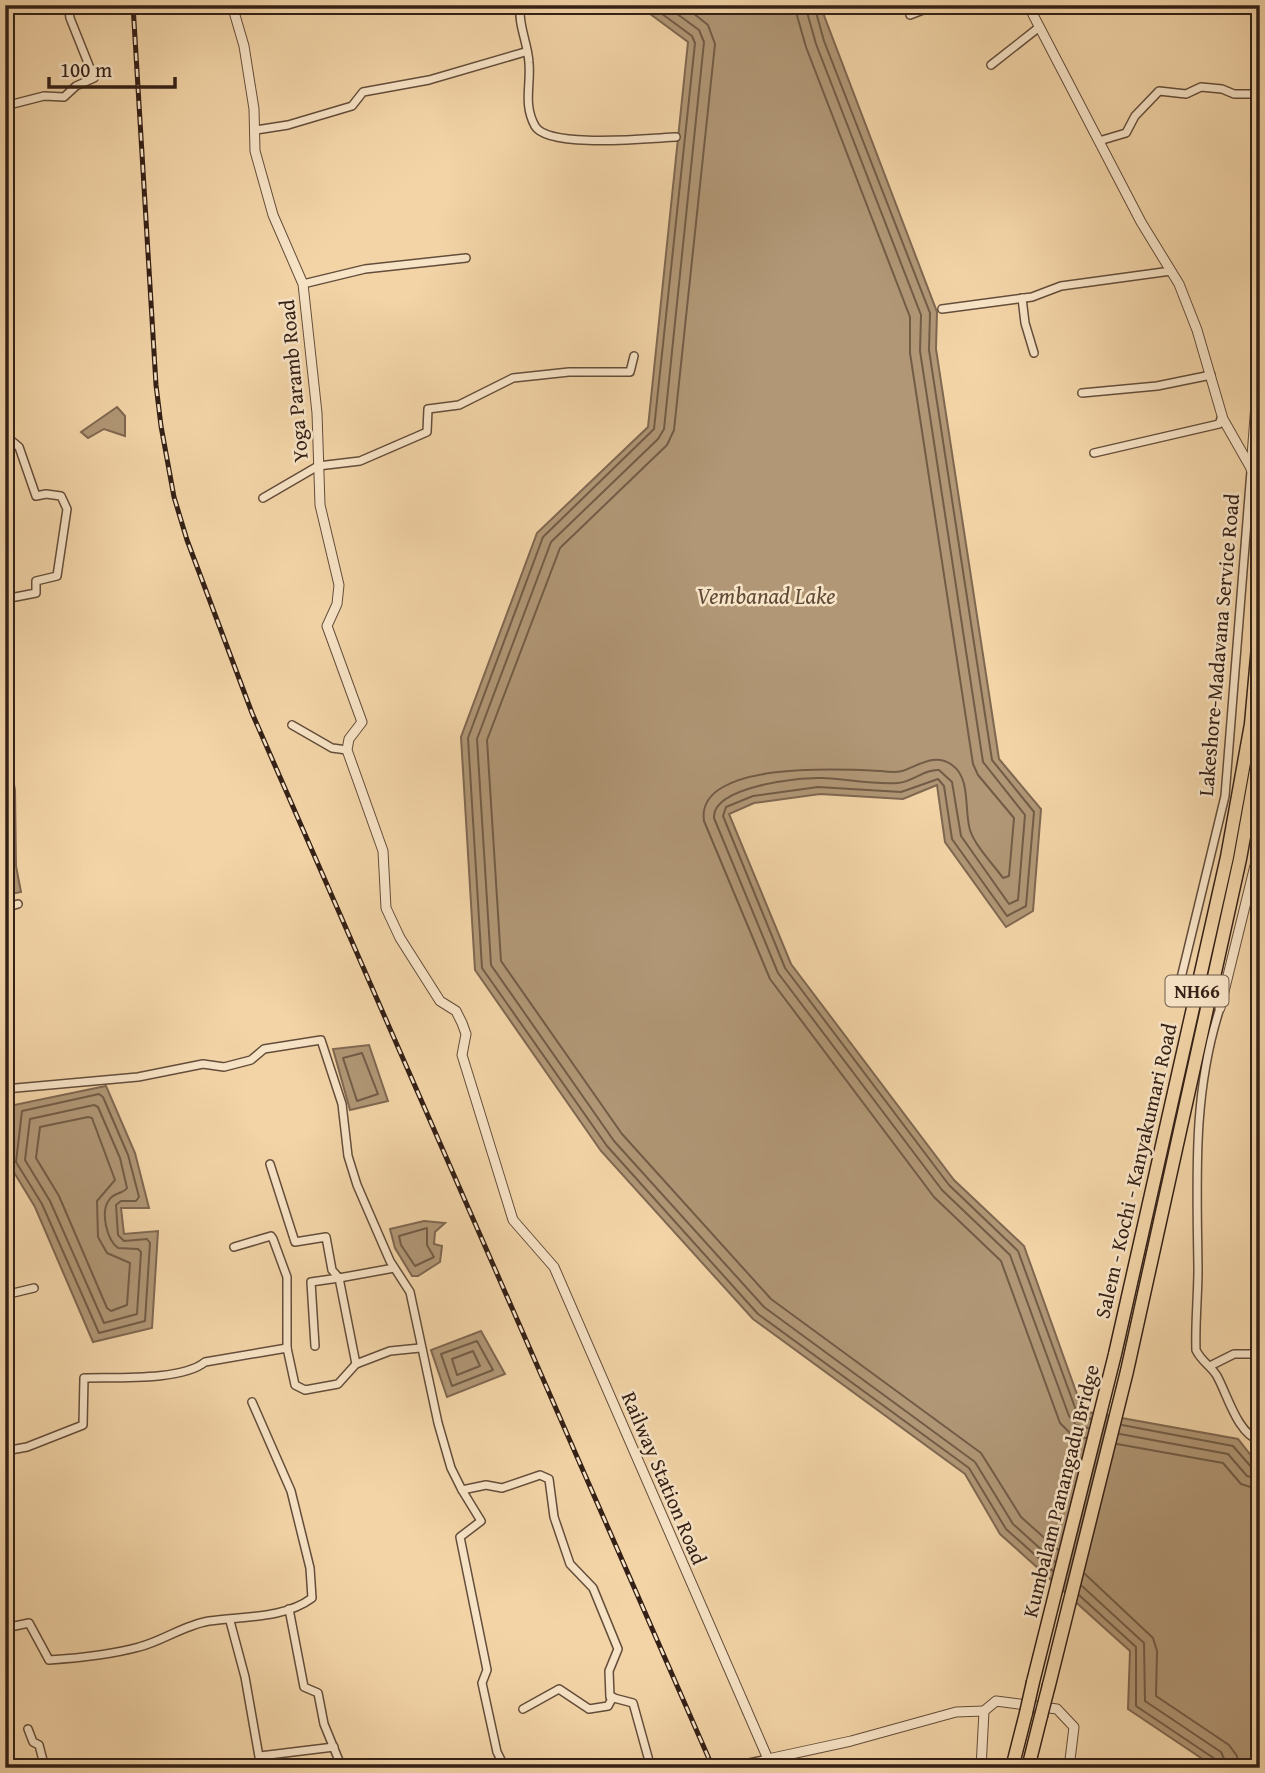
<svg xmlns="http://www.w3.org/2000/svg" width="1265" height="1773" viewBox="0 0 1265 1773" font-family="'Gentium Book Plus',serif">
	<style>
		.green { fill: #d2b58e; stroke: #836a52; stroke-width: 2 }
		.water { fill: #b19776; stroke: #7f6750; stroke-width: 2 }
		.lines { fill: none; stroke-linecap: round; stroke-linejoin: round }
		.shore { stroke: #725c46; stroke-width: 2 }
		.minor-casing { stroke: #644d3a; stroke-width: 10 }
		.tertiary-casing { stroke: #644d3a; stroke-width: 11 }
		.trunk-casing { stroke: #342016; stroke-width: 15 }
		.minor { stroke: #f7e3c6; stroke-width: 7 }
		.tertiary { stroke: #f7e3c6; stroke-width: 9 }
		.trunk { stroke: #f2d4a7; stroke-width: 12 }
		.rail-casing { stroke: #342016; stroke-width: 5 }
		.rail { stroke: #f7e3c6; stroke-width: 2.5; stroke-dasharray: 8; stroke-linecap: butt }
		.trunk-bridge-casing { stroke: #342016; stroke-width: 15; stroke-linecap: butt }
		.trunk-bridge { stroke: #f2d4a7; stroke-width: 12 }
		.labels { text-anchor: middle; stroke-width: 5; stroke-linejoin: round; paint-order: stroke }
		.shield { fill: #f7e3c6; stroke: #6e5a4b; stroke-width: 2 }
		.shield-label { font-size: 19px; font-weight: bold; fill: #342016 }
		.street-label { font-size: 21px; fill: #342016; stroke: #f7e3c6 }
		.water-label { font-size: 23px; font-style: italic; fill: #604a38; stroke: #f7e3c6 }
	</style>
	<rect width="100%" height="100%" fill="#f2d4a7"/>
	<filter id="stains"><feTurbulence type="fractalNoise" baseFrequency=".00286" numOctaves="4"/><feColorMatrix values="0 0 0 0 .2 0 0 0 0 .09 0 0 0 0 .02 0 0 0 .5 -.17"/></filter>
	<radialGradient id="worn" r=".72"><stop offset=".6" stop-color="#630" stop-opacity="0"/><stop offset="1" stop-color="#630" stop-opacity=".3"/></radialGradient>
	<path class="green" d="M1260,956V1035L1251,1002Z"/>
	<g class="water">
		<path d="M638,5H820L937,312L936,349L999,759L1041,809L1033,911L1006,927L945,842L937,785L903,799L820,794L754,803L729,814L791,964L954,1180L1024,1246L1083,1411L1238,1439L1260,1467V1768L1213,1766L1128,1709L1130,1651L1000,1534L965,1474L753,1319L601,1151L475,970L461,737L537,533L648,427L688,42Z"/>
		<path d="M117,407L125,416V436L104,429L88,438L81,432Z"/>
		<path d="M5,730L15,790L16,866L21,892L5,895Z"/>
		<path d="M369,1045L388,1101L350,1110L333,1049Z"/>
		<path d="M106,1086L135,1153L149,1208H121L124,1234L158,1231L152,1328L93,1342L35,1207L9,1164L14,1105Z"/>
		<path d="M424,1221L445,1223L435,1232L434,1244L442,1246L440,1262L418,1276H412L395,1248L390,1229Z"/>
		<path d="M481,1331L505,1374L447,1397L431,1350Z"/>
	</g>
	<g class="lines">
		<g class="shore">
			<path d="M650,5L692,36L695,43L654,429L543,537L468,738L482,968L607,1146L758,1314L969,1468L1006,1529L1053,1571"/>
			<path d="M665,5L699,30L704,42L664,429L658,439L551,542L477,739L491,965L614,1141L764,1307L975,1462L1013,1524L1055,1562"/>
			<path d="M683,5L708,25L715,44L674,430L667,445L560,548L487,740L501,961L622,1134L771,1299L981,1453L1021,1517L1058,1550"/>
			<path d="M794,5L806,47L910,317V353L973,764L978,775L1014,818L1009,876L1003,878C993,864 975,846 970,830C964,810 971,778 952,765C935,752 918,766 902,771C895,773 888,772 881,771C844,769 695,760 704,821L770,979L934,1197L1001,1261L1060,1423L1071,1434L1086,1438"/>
			<path d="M805,5L816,44L921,315L920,351L983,762L1025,815L1018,900L1009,904L961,836L952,782L939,770C924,769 913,782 898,783C873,785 847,779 822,778C798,777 712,787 714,818L778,973L942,1190L1010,1255L1069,1416L1076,1425L1088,1428"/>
			<path d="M814,5L824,41L930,313L929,350L992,760L1034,812L1026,906L1007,916L952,839L944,786L938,779L901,792L818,787L753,796L726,807L723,816L785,968L949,1185L1018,1251L1077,1413L1091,1419"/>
			<path d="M5,777L12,883L5,888"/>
			<path d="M362,1053L378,1094L357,1101L343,1058Z"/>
			<path d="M99,1094L103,1097L128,1155L139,1197L136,1201H121L116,1205L118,1235L124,1241L147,1239L150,1243L145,1321L99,1333L42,1204L16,1162L22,1111Z"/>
			<path d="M94,1105L98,1107L120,1158L127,1188C123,1194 114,1192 109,1200C100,1212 107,1240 118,1248L138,1249L141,1252L137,1314L104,1323L50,1201L25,1160L30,1119Z"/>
			<path d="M88,1117L92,1118L115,1180L97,1201L98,1237L107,1253L130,1263L127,1305L111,1311L107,1308L59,1196L36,1158L40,1127Z"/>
			<path d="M427,1228V1245L434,1257L415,1266L401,1245L399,1236Z"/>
			<path d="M477,1341L493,1370L452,1386L441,1354Z"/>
			<path d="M473,1351L480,1366L457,1375L452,1359Z"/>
			<path d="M1122,1425L1233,1446L1252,1468L1260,1470"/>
			<path d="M1120,1434L1228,1454L1247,1476L1260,1479"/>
			<path d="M1117,1444L1223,1463L1241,1484L1260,1490"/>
			<path d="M1085,1574L1153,1638L1157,1651L1156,1696L1229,1745L1237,1756L1238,1768"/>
			<path d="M1082,1586L1144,1643L1145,1701L1221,1752L1228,1768"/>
			<path d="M1079,1595L1136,1647V1706L1215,1759L1219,1768"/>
		</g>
		<g class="minor-casing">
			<g id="minor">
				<path d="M520,5C518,26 528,43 529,63C531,86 523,104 535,126C548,149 651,138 676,137"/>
				<path d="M910,15L936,5"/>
				<path d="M991,65L1038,28"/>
				<path d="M5,106L44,96L64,97L76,86L94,78L70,18L68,5"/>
				<path d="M256,130L288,125L352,106L363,92L429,80L525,52"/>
				<path d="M1099,141L1126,133L1135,116L1159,91L1186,94L1201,87L1222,89L1234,94H1260"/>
				<path d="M303,284L365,269L466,258"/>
				<path d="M1022,298L1025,323L1034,353"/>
				<path d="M942,309L1032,297L1061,286L1171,271"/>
				<path d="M1082,393L1157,386L1211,375"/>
				<path d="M1094,453L1219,424L1222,416"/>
				<path d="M263,498L318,466L360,461L427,432L428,409L459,405L513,378L569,372H630L634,356"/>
				<path d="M5,599L36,593V581L57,576L67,509L61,496L46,494L36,496L19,447L7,437"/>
				<path d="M292,725L332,748L347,750"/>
				<path d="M5,908L18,904"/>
				<path d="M1181,978L1225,796L1251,471"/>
				<path d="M1220,1008C1192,1094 1197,1181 1198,1269C1198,1296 1195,1323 1196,1350C1201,1361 1211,1366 1217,1376C1228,1396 1237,1433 1260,1441"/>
				<path d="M5,1089L138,1077L203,1064L224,1067L251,1060L264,1049L321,1040L342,1104L348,1156L357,1185L390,1261L410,1292L438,1423L451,1468L462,1490L486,1485L502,1488L540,1475L549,1479L554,1517L570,1564L593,1588L618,1649L609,1671L610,1697L633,1703L651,1768"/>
				<path d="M270,1164L295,1242L326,1237L332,1270L339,1278L394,1268"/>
				<path d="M234,1247L271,1236L273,1239L287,1277V1348"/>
				<path d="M5,1295L34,1288"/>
				<path d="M315,1346L311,1282L339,1278L356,1364"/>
				<path d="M1210,1366L1234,1354H1260"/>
				<path d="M5,1451L27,1447L83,1425L84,1378C115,1377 182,1381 205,1362L287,1348L295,1385L305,1390L338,1384L356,1364L390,1351L420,1348"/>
				<path d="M462,1490L481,1521L460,1537L487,1670L482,1683L497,1752L502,1762L510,1768"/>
				<path d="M289,1609L304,1687L318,1693L324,1724L342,1768"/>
				<path d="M230,1621L245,1677L261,1768"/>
				<path d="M5,1628L29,1623L49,1660C79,1658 110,1655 139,1647C163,1641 184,1625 209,1621C242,1616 284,1619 312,1598L310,1568L291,1491L252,1402"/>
				<path d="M523,1709L559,1689L589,1709L608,1706L613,1697"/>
				<path d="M28,1729L33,1742L39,1745L45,1768"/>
				<path d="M260,1756L334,1747"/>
				<path d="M725,1768L768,1759"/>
			</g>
		</g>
		<g class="tertiary-casing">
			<g id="tertiary">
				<path d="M232,5L244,46L254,109L255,151L273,215L303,284L317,413L320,505L339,585L337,604L327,626L362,722L349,739L347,750L383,851L386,908L400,938L440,1001L456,1011L462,1023L466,1034L462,1055L513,1220L554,1267L768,1759L851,1741L956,1712L984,1711"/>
				<path d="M1028,5L1141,222L1179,284L1197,330L1223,419L1260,484"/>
				<path d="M1251,469L1260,352"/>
				<path d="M1220,1008L1260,845"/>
				<path d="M981,1768L984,1711L996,1701L1057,1709L1074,1727L1069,1768"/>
			</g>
		</g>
		<g class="trunk-casing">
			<g id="trunk">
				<path d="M1033,1682L1115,1354L1227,857L1251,724L1260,624"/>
				<path d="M1049,1685L1127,1371L1240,859L1260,748"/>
				<path d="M1012,1768L1026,1713"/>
				<path d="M1028,1768L1041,1716"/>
			</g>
		</g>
		<use href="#minor" class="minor"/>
		<use href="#tertiary" class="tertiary"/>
		<use href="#trunk" class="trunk"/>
		<g class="rail-casing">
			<path id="rail" d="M133,5L156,385L161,426L174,497L187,540L252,713L713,1768"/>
		</g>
		<use href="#rail" class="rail"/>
		<g class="trunk-bridge-casing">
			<g id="trunk-bridge">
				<path d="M1026,1713L1033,1682"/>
				<path d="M1041,1716L1049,1685"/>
			</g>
		</g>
		<use href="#trunk-bridge" class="trunk-bridge"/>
	</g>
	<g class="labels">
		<rect class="shield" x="1165.5" y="975.5" width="63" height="31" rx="5"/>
		<g class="shield-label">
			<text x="1197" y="998">NH66</text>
		</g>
		<g class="street-label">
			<text transform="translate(294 381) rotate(-95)" y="7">Yoga Paramb Road</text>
			<text transform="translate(1219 645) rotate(-85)" y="7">Lakeshore-Madavana Service Road</text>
			<text transform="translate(1136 1171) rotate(-77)" y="7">Salem - Kochi - Kanyakumari Road</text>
			<text transform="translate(664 1478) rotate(67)" y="7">Railway Station Road</text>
			<text transform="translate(1061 1491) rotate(-76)" y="7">Kumbalam Panangadu Bridge</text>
		</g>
		<g class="water-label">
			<text x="766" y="604">Vembanad Lake</text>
		</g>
	</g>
	<rect width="1265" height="1773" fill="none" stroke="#f2d4a7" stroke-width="28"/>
	<rect x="7" y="7" width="1251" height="1759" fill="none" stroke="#342016" stroke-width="3.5"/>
	<rect x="14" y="14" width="1237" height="1745" fill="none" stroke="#342016" stroke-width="2"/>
	<path d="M49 77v10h126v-10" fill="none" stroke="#342016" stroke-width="3.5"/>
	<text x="60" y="77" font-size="21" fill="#342016" stroke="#f7e3c6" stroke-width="5" paint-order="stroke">100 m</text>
	<rect width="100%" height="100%" filter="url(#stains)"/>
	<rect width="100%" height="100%" fill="url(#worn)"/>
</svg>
